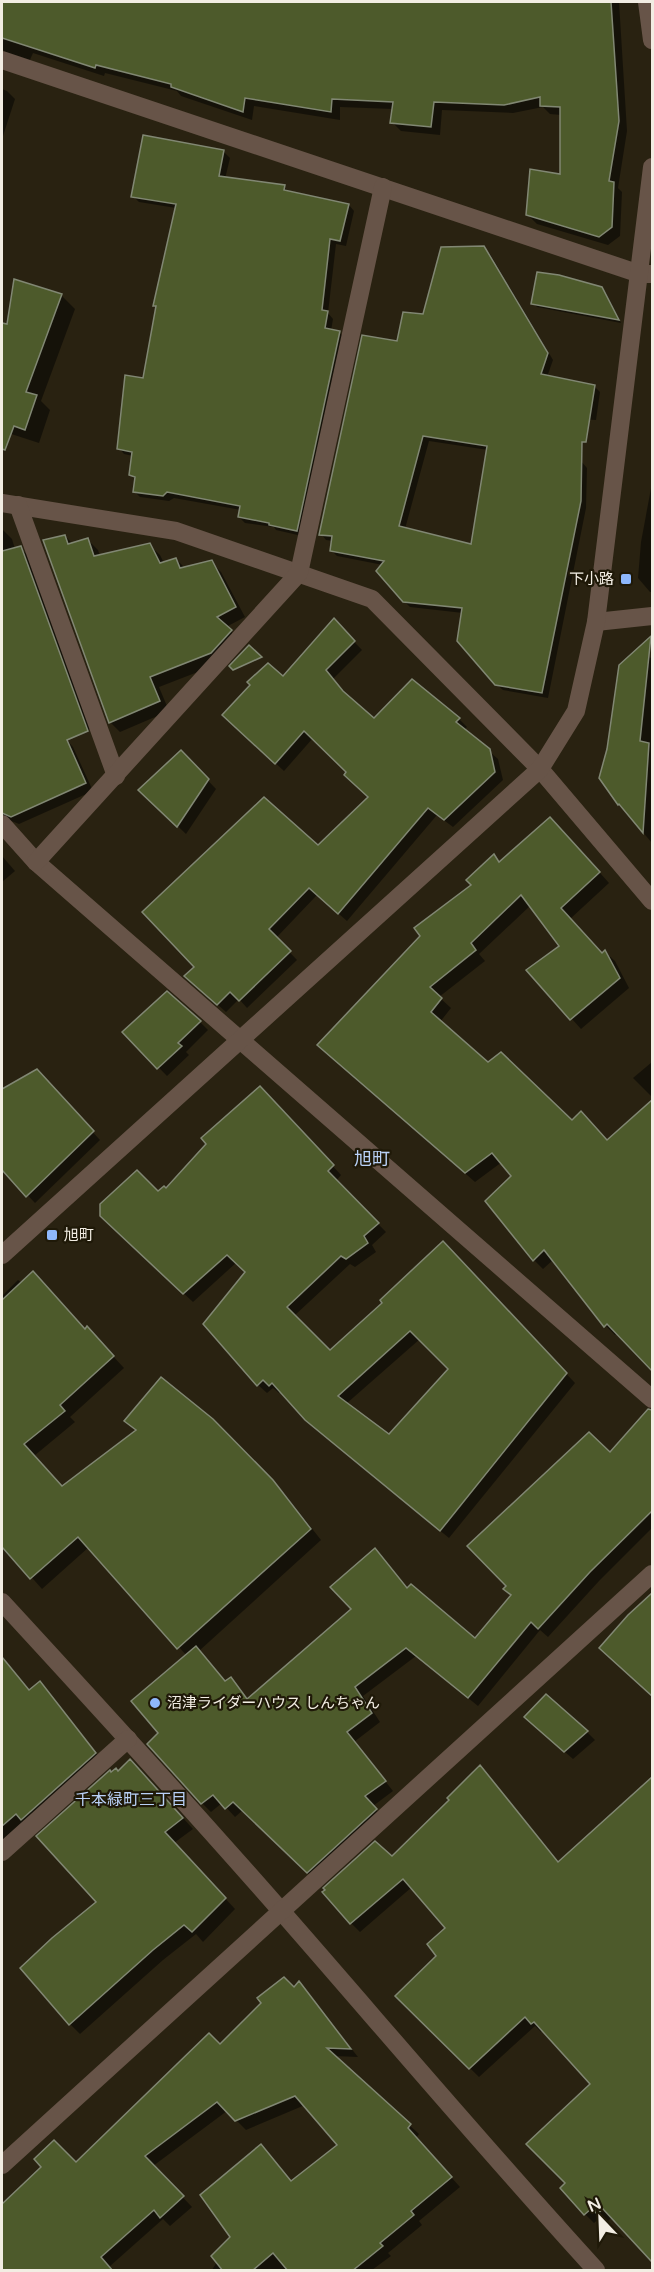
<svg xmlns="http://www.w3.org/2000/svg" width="654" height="2272" viewBox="0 0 654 2272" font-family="'Varela Round','Noto Sans JP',sans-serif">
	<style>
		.shadow { fill: #0007; fill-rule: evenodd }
		.building { fill: #4d5a2b; stroke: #818773; stroke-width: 1.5; fill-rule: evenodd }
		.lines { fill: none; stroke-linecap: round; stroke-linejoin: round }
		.street { stroke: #675448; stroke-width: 18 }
		.poi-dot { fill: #8eb8fd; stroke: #1f1908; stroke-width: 2 }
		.labels { text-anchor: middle; stroke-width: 4.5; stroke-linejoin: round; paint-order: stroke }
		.poi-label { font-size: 15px; fill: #f2ede3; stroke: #1f1908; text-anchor: start }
		.neighbourhood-label { font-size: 16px; fill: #b9d1f7; stroke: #1f1908 }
		.quarter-label { font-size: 18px; fill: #b9d1f7; stroke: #1f1908 }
	</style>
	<rect width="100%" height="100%" fill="#292211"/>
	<g class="shadow">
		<path d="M2,2H619L627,131L618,188L622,192L620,236L608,245L537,224L528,215L562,175L561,115L550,114L543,107L513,113L442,110L440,135L401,131L392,122L393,109L340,107V120L254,106L252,120L181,96L177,91L105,73L104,76L33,53L29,62L10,57L2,49Z"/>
		<path d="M2,89L7,91L15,99L2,139Z"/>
		<path d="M144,136L224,152L230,158L225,179L284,187L290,193L349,205L354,211L346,246L336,244L328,313L333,319L331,331L339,332L345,338L302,536L276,530L274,527L245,523L239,517L241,510L174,498L169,501L140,497L134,491L136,480L131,475L133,456L124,454L119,448L144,380L157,307L155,305L176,208L139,202L133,196Z"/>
		<path d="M484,248L490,254L553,360L547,377L594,386L600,392L596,420L543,417L587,468L586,508L548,698L503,690L496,684L463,613L410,607L404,601L383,565L337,556L331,550L333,541L326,540L321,534L398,343ZM429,441L488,450L472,546L405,529Z"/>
		<path d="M601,288L606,293L621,323L537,307L533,303Z"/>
		<path d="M61,295L75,309L41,401L50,410L39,443L2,431V324L8,326Z"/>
		<path d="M652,483V592H650L638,578L641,542Z"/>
		<path d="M3,530L12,539L15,549L20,548L30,557L92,728L66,739L73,747L93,791L19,824L9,820L2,824V798L64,740L2,767V531Z"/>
		<path d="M65,536L73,544L88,540L98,550L100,556L149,545L160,555L164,563L176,559L185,568L211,562L221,572L245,617L226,627L241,641L221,663L159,687L169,711L120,732L110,722Z"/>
		<path d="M334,621L362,650L333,679L348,697L374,721L459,719L467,727L464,730L498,759L503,780L453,827L437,815L347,921L317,895L276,938L297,960L247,1008L239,999L226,1012L194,984L318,847L370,797L348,772L313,738L284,771L232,723L283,678Z"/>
		<path d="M633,654L652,658V843L619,804L601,778Z"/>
		<path d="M181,752L216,789L186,834L140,790Z"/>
		<path d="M560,828L609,883L570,919L602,954L605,952L615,961L629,988L581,1029L528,970L561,947L531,905L479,954L485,961L439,997L451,1008L440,1022L488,1064L572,1122L608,1142L652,1102V1369L618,1332L615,1335L606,1326L553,1260L543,1269L534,1260L513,1176L502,1162L475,1182L329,1054L473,885L493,856L500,863Z"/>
		<path d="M2,856L15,871L2,882Z"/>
		<path d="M200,1022L208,1030L186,1052L189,1055L167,1076L124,1032Z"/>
		<path d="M652,1062V1097L633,1078Z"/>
		<path d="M36,1071L100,1140L35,1203L2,1168V1091Z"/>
		<path d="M268,1096L341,1175L336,1181L386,1232L372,1245L376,1252L355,1267L350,1264L294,1316L330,1352L451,1252L575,1383L449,1538L316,1429L281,1391L279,1393L273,1388L267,1393L258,1385L247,1272L237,1262L193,1302L110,1225L166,1190ZM420,1339L450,1369L389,1436L346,1404Z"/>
		<path d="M18,1280L98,1340L124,1368L70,1417L75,1422L34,1456L63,1488L137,1431L126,1421H212L284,1493L321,1540L199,1651L226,1683L231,1679L248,1700L354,1609L375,1550L408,1589L475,1640L512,1596L505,1589L610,1454L639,1421L652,1433V1528L599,1581L548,1637L540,1630L478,1706L416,1656L363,1696L380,1722L354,1742L393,1791L373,1806L384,1819L316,1881L243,1810L235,1817L222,1803L211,1812L202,1803L160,1733L187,1656L89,1547L42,1589L2,1544V1296Z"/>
		<path d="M652,1596V1695L610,1657L630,1615Z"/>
		<path d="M2,1658L30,1691L48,1692L103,1762L2,1841Z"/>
		<path d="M534,1725L587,1732L595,1740L573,1759Z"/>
		<path d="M480,1767L559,1864L647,1784L652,1788V2260L612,2217L607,2222L602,2216L594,2223L585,2214L567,2184L592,2084L543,2030L541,2032L535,2026L479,2077L397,1996L438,1956L448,1928L412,1887L360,1932L351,1923L392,1858L451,1800Z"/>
		<path d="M141,1771L193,1829L174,1843L235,1909L203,1942L196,1934L163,1960L80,2034L70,2024L99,1902L111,1774Z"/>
		<path d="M299,1983L358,2057L334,2056L419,2134L416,2138L460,2187L419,2221L422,2225L388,2253L391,2256L372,2270H212L232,2237L261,2146L292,2183L339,2145L305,2105L246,2130L227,2111L153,2166L192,2207L170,2226L163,2219L109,2267L2,2270V2206L43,2167L76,2164L220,2046L294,1989Z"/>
	</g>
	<g class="building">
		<path d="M2,2H611L619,121L609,181L614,182L612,227L599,237L526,215L530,169L560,174V107L540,106V97L504,105L434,102L431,127L390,123L393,102L332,99L331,112L245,98L243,112L171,87V84L96,65L95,68L2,38Z"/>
		<path d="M143,135L224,150L219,176L285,185L284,190L349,204L340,241L330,239L322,310L328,311L325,328L340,331L297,531L269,525V523L238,517L240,506L167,492L163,496L133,492L135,477L129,475L132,452L117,449L125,375L143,378L156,306H153L176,204L131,197Z"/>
		<path d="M484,246L548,353L541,374L595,385L586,442H582L581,501L542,693L495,685L457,641L462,608L403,602L376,571L384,561L330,551L332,536L319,535L362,335L397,341L403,312L423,314L441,247ZM423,436L487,446L471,544L399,526Z"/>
		<path d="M537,272L559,275L602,287L619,320L531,304Z"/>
		<path d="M14,279L62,294L26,392L37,395L25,430L14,426L5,450L2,449V323L7,324Z"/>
		<path d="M65,535L68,544L88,538L94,556L150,543L160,563L176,558L180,568L212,560L236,607L217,617L232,630L211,653L150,677L160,701L109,723L43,540Z"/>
		<path d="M21,546L88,731L67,740L86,783L11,817L2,813V551Z"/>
		<path d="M334,618L355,641L326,670L343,691L374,718L412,679L460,718L456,722L490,749L495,772L444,820L428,808L338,914L309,888L269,929L291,951L239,1001L230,992L217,1005L184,976L194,967L142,912L264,797L318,845L368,797L344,775L346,772L304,731L275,764L222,715L250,685L247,682L268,663L283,676Z"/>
		<path d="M651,636L640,741L649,743L643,833L619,804L618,805L599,778L607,749L619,665Z"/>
		<path d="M249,645L262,657L233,670L229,666Z"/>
		<path d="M181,750L209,779L177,827L138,790Z"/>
		<path d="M550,817L600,872L561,908L602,953L605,950L620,978L570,1020L526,970L559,946L521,895L471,943L476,950L430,987L442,998L431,1012L488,1062L501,1052L572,1120L581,1111L607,1140L652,1100V1371L607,1324L604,1327L544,1250L533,1261L485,1201L511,1176L492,1153L465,1173L317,1045L420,936L414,928L471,885L466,880L494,854L499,862Z"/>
		<path d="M167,991L201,1021L178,1043L182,1046L157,1069L122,1032Z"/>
		<path d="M37,1069L94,1131L26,1197L2,1170V1089Z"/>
		<path d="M260,1086L334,1165L328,1171L379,1223L364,1236L368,1243L346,1259L341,1256L287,1307L330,1350L382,1303L380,1300L443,1241L567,1373L440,1531L305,1420L272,1383L269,1386L263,1380L257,1386L203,1324L245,1272L227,1255L183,1294L100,1216V1204L137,1170L158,1191L164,1186L166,1188L206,1144L201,1138ZM410,1331L448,1369L389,1434L338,1396Z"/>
		<path d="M33,1271L85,1329L87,1326L114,1356L60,1405L65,1411L24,1444L62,1486L136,1430L124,1421L161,1377L213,1419L273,1480L311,1529L177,1649L78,1537L30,1579L2,1547V1300Z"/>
		<path d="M648,1409L652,1410V1511L590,1572L538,1629L531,1622L468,1698L406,1648L355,1687L372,1713L347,1732L386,1781L365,1796L377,1809L307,1873L233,1802L225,1809L213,1795L201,1804L147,1744L158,1733L131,1701L196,1646L225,1681L231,1677L247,1699L351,1609L330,1587L375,1548L407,1588L411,1584L475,1638L511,1595L503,1589L506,1586L467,1546L589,1432L610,1452Z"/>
		<path d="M652,1593V1696L599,1648L628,1615Z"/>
		<path d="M2,1657L29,1690L40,1681L96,1753L21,1820L16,1814L2,1826Z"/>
		<path d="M546,1694L588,1731L564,1752L524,1717Z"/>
		<path d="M130,1759L183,1818L165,1832L226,1898L192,1932L184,1925L153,1950L69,2025L20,1968L52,1938L96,1902L36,1836L110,1770L111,1772L116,1768L118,1771Z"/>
		<path d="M480,1765L558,1862L652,1777V2262L603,2209L597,2214L592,2208L584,2215L560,2188L565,2183L526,2144L590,2084L534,2022L531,2024L525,2017L469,2069L395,1996L436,1956L427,1944L445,1928L403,1879L350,1924L322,1892L325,1890L323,1888L375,1841L392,1856L449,1800L447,1798Z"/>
		<path d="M284,1977L294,1987L299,1981L351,2049L327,2048L411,2124L408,2128L452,2177L411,2211L414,2215L380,2243L383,2246L352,2271H288L273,2253L252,2271H223L211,2256L230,2237L200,2195L261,2144L291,2181L337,2145L295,2096L235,2121L217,2102L145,2156L184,2196L160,2218L154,2210L101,2257L113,2271H2V2204L41,2167L34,2159L54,2140L76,2162L209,2033L220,2044L261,2003L257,1998Z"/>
	</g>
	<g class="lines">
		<g class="street">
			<path d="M647,2L652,40"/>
			<path d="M2,60L640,274H652"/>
			<path d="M2,503L176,531L372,599L540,769L652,901"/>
			<path d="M18,505L116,776"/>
			<path d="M596,622L652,616"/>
			<path d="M2,824L36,862L652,1399"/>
			<path d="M36,862L299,573L383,187"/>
			<path d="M2,1255L540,769L576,711L596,622L652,167"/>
			<path d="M2,1602C96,1704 190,1807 282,1912C386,2031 489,2153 596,2270"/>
			<path d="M2,1852L128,1739"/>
			<path d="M2,2165L652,1574"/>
		</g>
	</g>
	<g class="poi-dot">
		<rect x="620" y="573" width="12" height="12" rx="3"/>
		<rect x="46" y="1229" width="12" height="12" rx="3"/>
		<circle cx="155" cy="1703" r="6"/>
	</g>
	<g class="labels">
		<g class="poi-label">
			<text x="614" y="584" text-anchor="end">下小路</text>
			<text x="64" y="1240">旭町</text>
			<text x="167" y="1708">沼津ライダーハウス しんちゃん</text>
		</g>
		<g class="neighbourhood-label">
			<text x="131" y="1805">千本緑町三丁目</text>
		</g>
		<g class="quarter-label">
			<text x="372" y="1165">旭町</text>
		</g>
	</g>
	<rect width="654" height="2272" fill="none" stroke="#f2ede3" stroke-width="6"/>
	<g transform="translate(600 2218) rotate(337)" stroke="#1f1908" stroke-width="4.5" paint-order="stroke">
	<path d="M0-4.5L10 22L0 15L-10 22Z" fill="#f2ede3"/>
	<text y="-9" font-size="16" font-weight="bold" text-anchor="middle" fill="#f2ede3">N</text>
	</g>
</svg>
